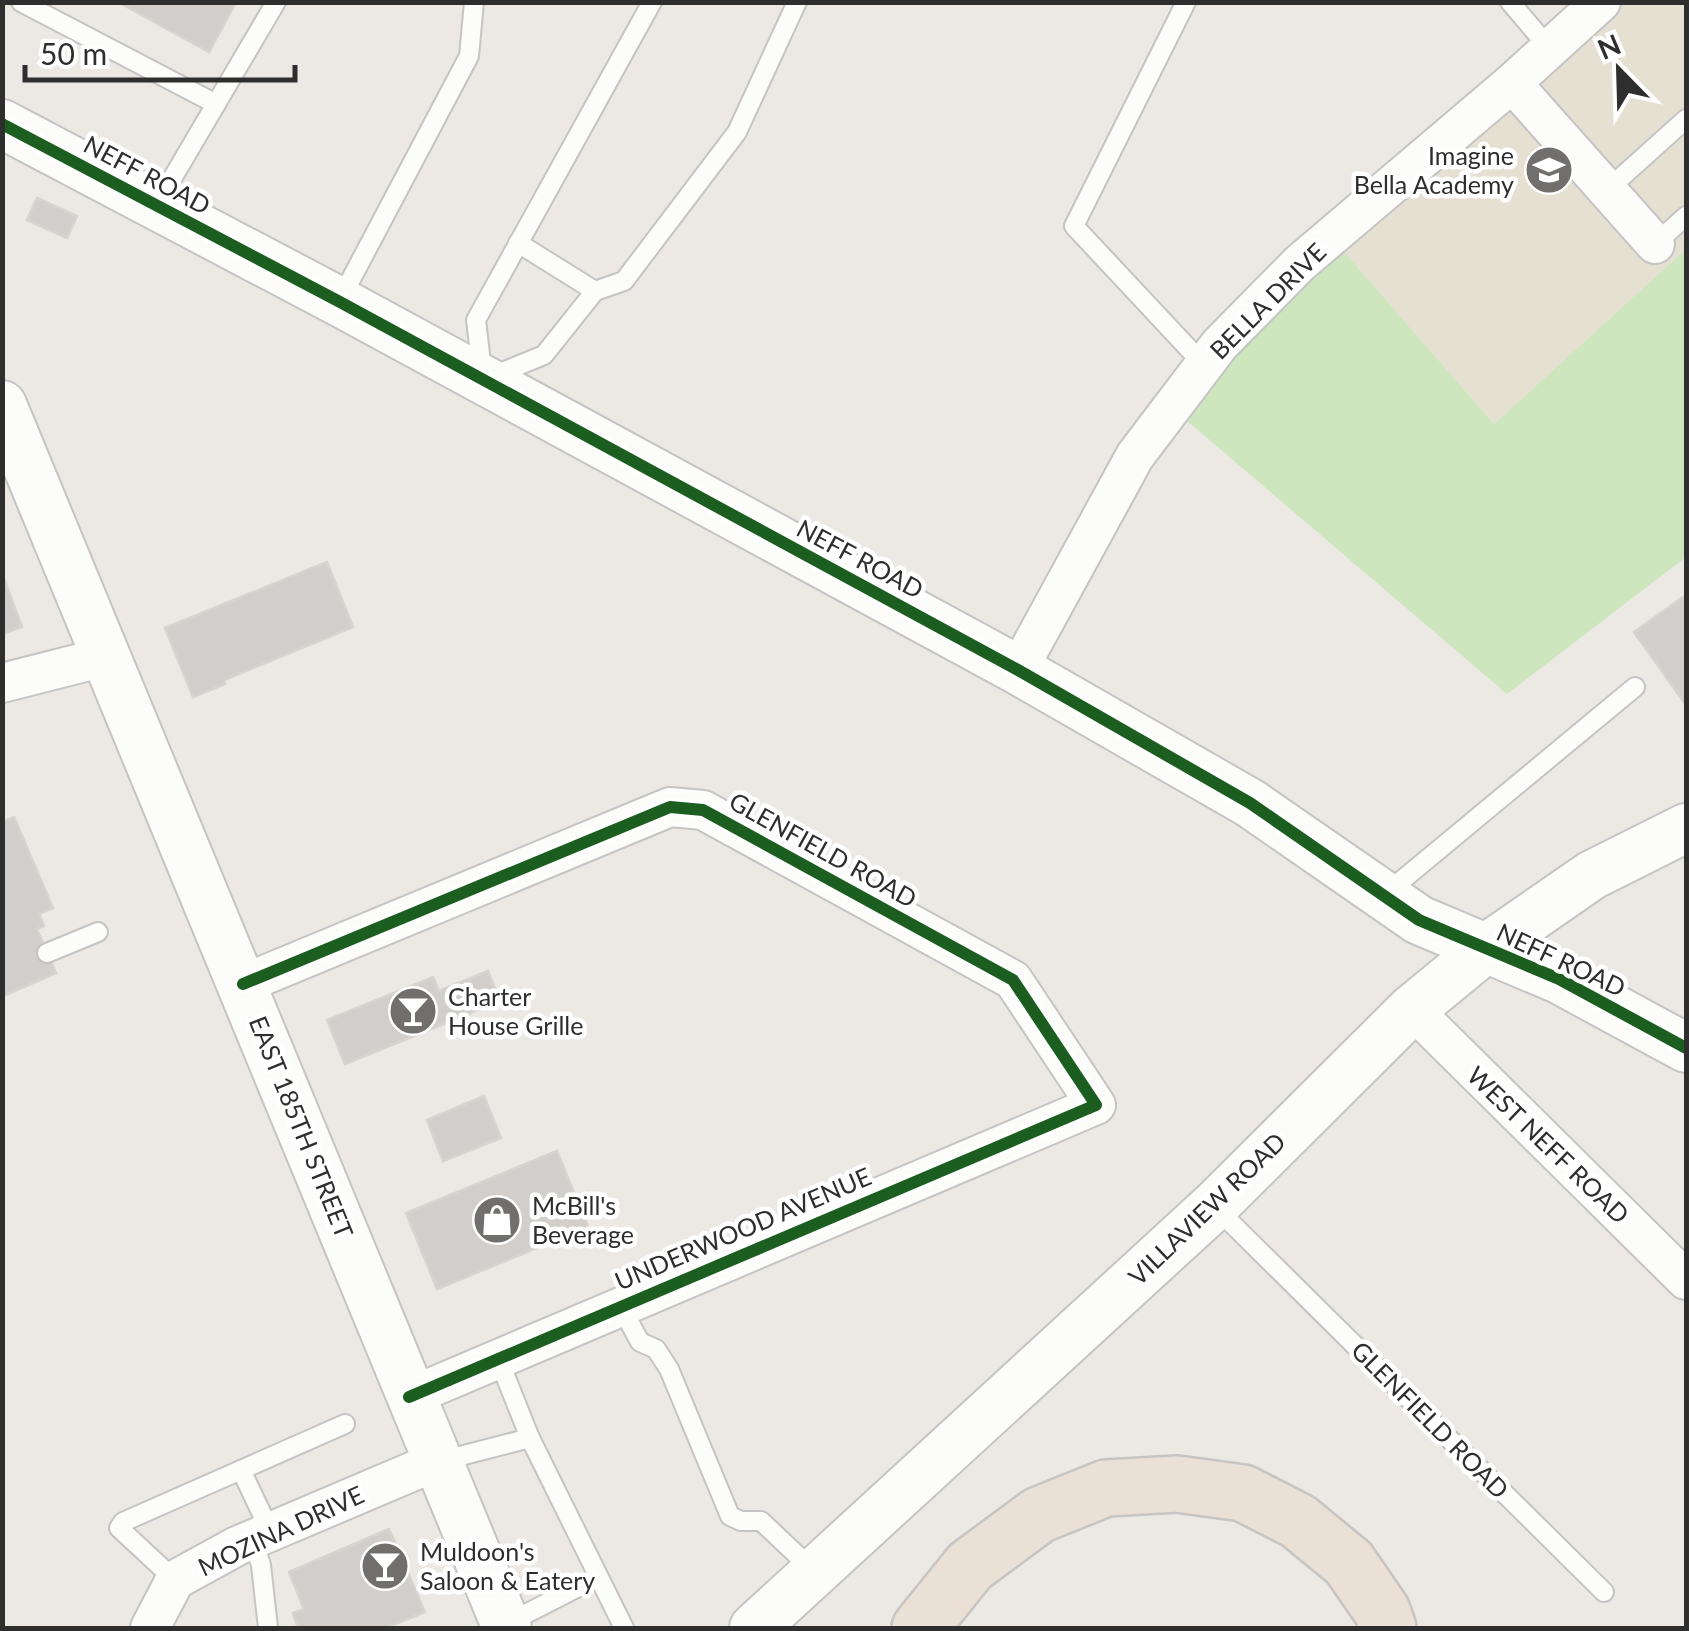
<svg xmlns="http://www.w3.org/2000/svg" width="1689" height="1631" viewBox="0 0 1689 1631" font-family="Lato,sans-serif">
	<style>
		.education { fill: #e6e0d3 }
		.green { fill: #cde6be }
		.building { fill: #d1cecb; stroke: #d7d4d0; stroke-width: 2.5 }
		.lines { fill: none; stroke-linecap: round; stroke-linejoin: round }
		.service-casing { stroke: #c5c4c5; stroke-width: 22 }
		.minor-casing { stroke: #c5c4c5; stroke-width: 42 }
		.tertiary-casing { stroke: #c5c4c5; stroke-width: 52 }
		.motorway-casing { stroke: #c6c5c4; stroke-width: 60 }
		.service { stroke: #fcfcfb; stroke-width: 18 }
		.minor { stroke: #fcfcfb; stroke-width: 38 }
		.tertiary { stroke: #fcfcfb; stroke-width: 48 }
		.motorway { stroke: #eae0d6; stroke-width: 55 }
		.cycleway-casing { stroke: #fff; stroke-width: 19 }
		.cycleway { stroke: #1b5e20; stroke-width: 12 }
		.labels { text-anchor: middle; stroke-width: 9; stroke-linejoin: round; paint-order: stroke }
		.poi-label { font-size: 25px; fill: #2e2e2e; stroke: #fff; text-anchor: start }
		.street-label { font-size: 25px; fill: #2e2e2e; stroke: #fff }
	</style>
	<rect width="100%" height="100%" fill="#ece8e4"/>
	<path class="education" d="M1599,3H1686V249L1494,424L1331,237Z"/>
	<path class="green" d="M1331,237L1494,424L1686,249V557L1507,694L1172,408Z"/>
	<g class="building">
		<path d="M118,2H236L209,52Z"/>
		<path d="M37,198L77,216L67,238L27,220Z"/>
		<path d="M327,562L353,627L224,680L225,684L193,697L165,628Z"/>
		<path d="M2,573L22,627L2,634Z"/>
		<path d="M1686,595V705L1634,632Z"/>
		<path d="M14,817L53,908L39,914L44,926L37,929L56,973L3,996L2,822Z"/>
		<path d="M488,971L500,1001L345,1064L327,1020L433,977L439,991Z"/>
		<path d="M484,1096L501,1138L443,1161L427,1120Z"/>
		<path d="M557,1151L588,1227L437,1289L406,1213Z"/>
		<path d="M389,1529L425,1612L386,1628H298L293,1613L304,1609L289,1572Z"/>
	</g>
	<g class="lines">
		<g class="service-casing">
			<g id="service">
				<path d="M21,2L216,104"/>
				<path d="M652,2L476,320L483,380L544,355L595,291L624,281L737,132L797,2"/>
				<path d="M1186,2L1074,226L1204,365"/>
				<path d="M1510,2L1550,49"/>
				<path d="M1607,190L1686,119"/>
				<path d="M156,206L276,2"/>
				<path d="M518,243L595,291"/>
				<path d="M1655,244L1686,216"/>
				<path d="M340,300L469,56L474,2"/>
				<path d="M1384,895L1635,687"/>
				<path d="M47,953L98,932"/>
				<path d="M1214,1206L1604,1592"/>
				<path d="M620,1305L640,1342L656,1349L669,1369L730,1516L741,1521H761L815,1572"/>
				<path d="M498,1358L530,1438"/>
				<path d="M441,1461L530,1438L624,1628"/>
				<path d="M241,1470L270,1531"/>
				<path d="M253,1540L261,1565L268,1628"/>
				<path d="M175,1580L119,1528L123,1522L345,1424"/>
				<path d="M506,1624L598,1577"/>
			</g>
		</g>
		<g class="minor-casing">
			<g id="minor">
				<path d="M1512,83L1655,244"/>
				<path d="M1018,670L1135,456L1220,344L1300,263L1512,83L1601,2"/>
				<path d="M2,683L108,656"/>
				<path d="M243,984L670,807L703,810L1013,980L1096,1105L409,1397"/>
				<path d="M1412,1009L1686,1280"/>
				<path d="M150,1628L175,1580L237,1546L437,1461"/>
			</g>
		</g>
		<g class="tertiary-casing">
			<g id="tertiary">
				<path d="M2,124L340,302L1018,670L1250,803L1419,920L1559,979L1686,1048"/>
				<path d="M2,405L507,1628"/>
				<path d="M754,1628L1214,1206L1412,1009L1485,949L1592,875L1686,828"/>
			</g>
		</g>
		<g class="motorway-casing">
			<path id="motorway" d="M920,1628L970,1566L1039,1515L1106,1488L1177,1484L1243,1493L1298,1521L1349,1563L1382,1611L1388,1628"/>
		</g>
		<use href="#service" class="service"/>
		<use href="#minor" class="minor"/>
		<use href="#tertiary" class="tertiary"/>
		<use href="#motorway" class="motorway"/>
		<g class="cycleway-casing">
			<g id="cycleway">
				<path d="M2,124L340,302L1018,670L1250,803L1419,920L1559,979L1686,1048"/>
				<path d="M243,984L670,807L703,810L1013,980L1096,1105L409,1397"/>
			</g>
		</g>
		<use href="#cycleway" class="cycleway"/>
	</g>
	<defs>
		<g id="school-disc" transform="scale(2.5)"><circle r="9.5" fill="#706f6e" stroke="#fff"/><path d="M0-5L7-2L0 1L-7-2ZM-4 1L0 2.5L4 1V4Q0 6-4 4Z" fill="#fff"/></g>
		<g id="bar-disc" transform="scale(2.5)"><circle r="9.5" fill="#706f6e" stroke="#fff"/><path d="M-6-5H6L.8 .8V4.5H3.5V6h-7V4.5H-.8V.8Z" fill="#fff"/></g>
		<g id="shop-disc" transform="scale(2.5)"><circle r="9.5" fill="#706f6e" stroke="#fff"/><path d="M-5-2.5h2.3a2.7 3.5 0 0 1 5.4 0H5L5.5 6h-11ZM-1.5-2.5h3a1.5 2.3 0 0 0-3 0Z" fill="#fff"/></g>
	</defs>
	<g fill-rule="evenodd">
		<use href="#school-disc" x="1549" y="170"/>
		<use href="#bar-disc" x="413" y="1011"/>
		<use href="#shop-disc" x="497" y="1220"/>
		<use href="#bar-disc" x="385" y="1566"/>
	</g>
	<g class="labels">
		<g class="poi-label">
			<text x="1514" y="165" text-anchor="end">Imagine<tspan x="1514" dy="29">Bella Academy</tspan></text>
			<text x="448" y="1006">Charter<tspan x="448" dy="29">House Grille</tspan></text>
			<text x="532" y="1215">McBill's<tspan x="532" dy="29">Beverage</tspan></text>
			<text x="420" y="1561">Muldoon's<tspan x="420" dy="29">Saloon &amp; Eatery</tspan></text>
		</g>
		<g class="street-label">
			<text transform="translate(147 175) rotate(28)" y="9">NEFF ROAD</text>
			<text transform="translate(1268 301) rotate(-45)" y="9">BELLA DRIVE</text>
			<text transform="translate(860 559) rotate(28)" y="9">NEFF ROAD</text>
			<text transform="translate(823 850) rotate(29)" y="9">GLENFIELD ROAD</text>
			<text transform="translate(1561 960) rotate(25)" y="9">NEFF ROAD</text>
			<text transform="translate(301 1127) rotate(68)" y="9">EAST 185TH STREET</text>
			<text transform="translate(1548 1145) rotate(44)" y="9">WEST NEFF ROAD</text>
			<text transform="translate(1207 1209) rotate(-44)" y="9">VILLAVIEW ROAD</text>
			<text transform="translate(743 1229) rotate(-23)" y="9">UNDERWOOD AVENUE</text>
			<text transform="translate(1430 1420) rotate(45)" y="9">GLENFIELD ROAD</text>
			<text transform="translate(281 1531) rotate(-25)" y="9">MOZINA DRIVE</text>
		</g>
	</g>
	<rect width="1689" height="1631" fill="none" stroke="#2e2e2e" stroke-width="10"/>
	<g transform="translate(1619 70) rotate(337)" stroke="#ffffff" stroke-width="8" paint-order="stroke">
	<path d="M0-8L18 38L0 25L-18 38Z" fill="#2e2e2e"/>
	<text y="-15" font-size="28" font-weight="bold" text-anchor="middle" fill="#2e2e2e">N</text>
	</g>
	<path d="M25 65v15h270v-15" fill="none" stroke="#2e2e2e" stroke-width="5"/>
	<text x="40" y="65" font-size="30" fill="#2e2e2e" stroke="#ffffff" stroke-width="8" paint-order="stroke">50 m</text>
</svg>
